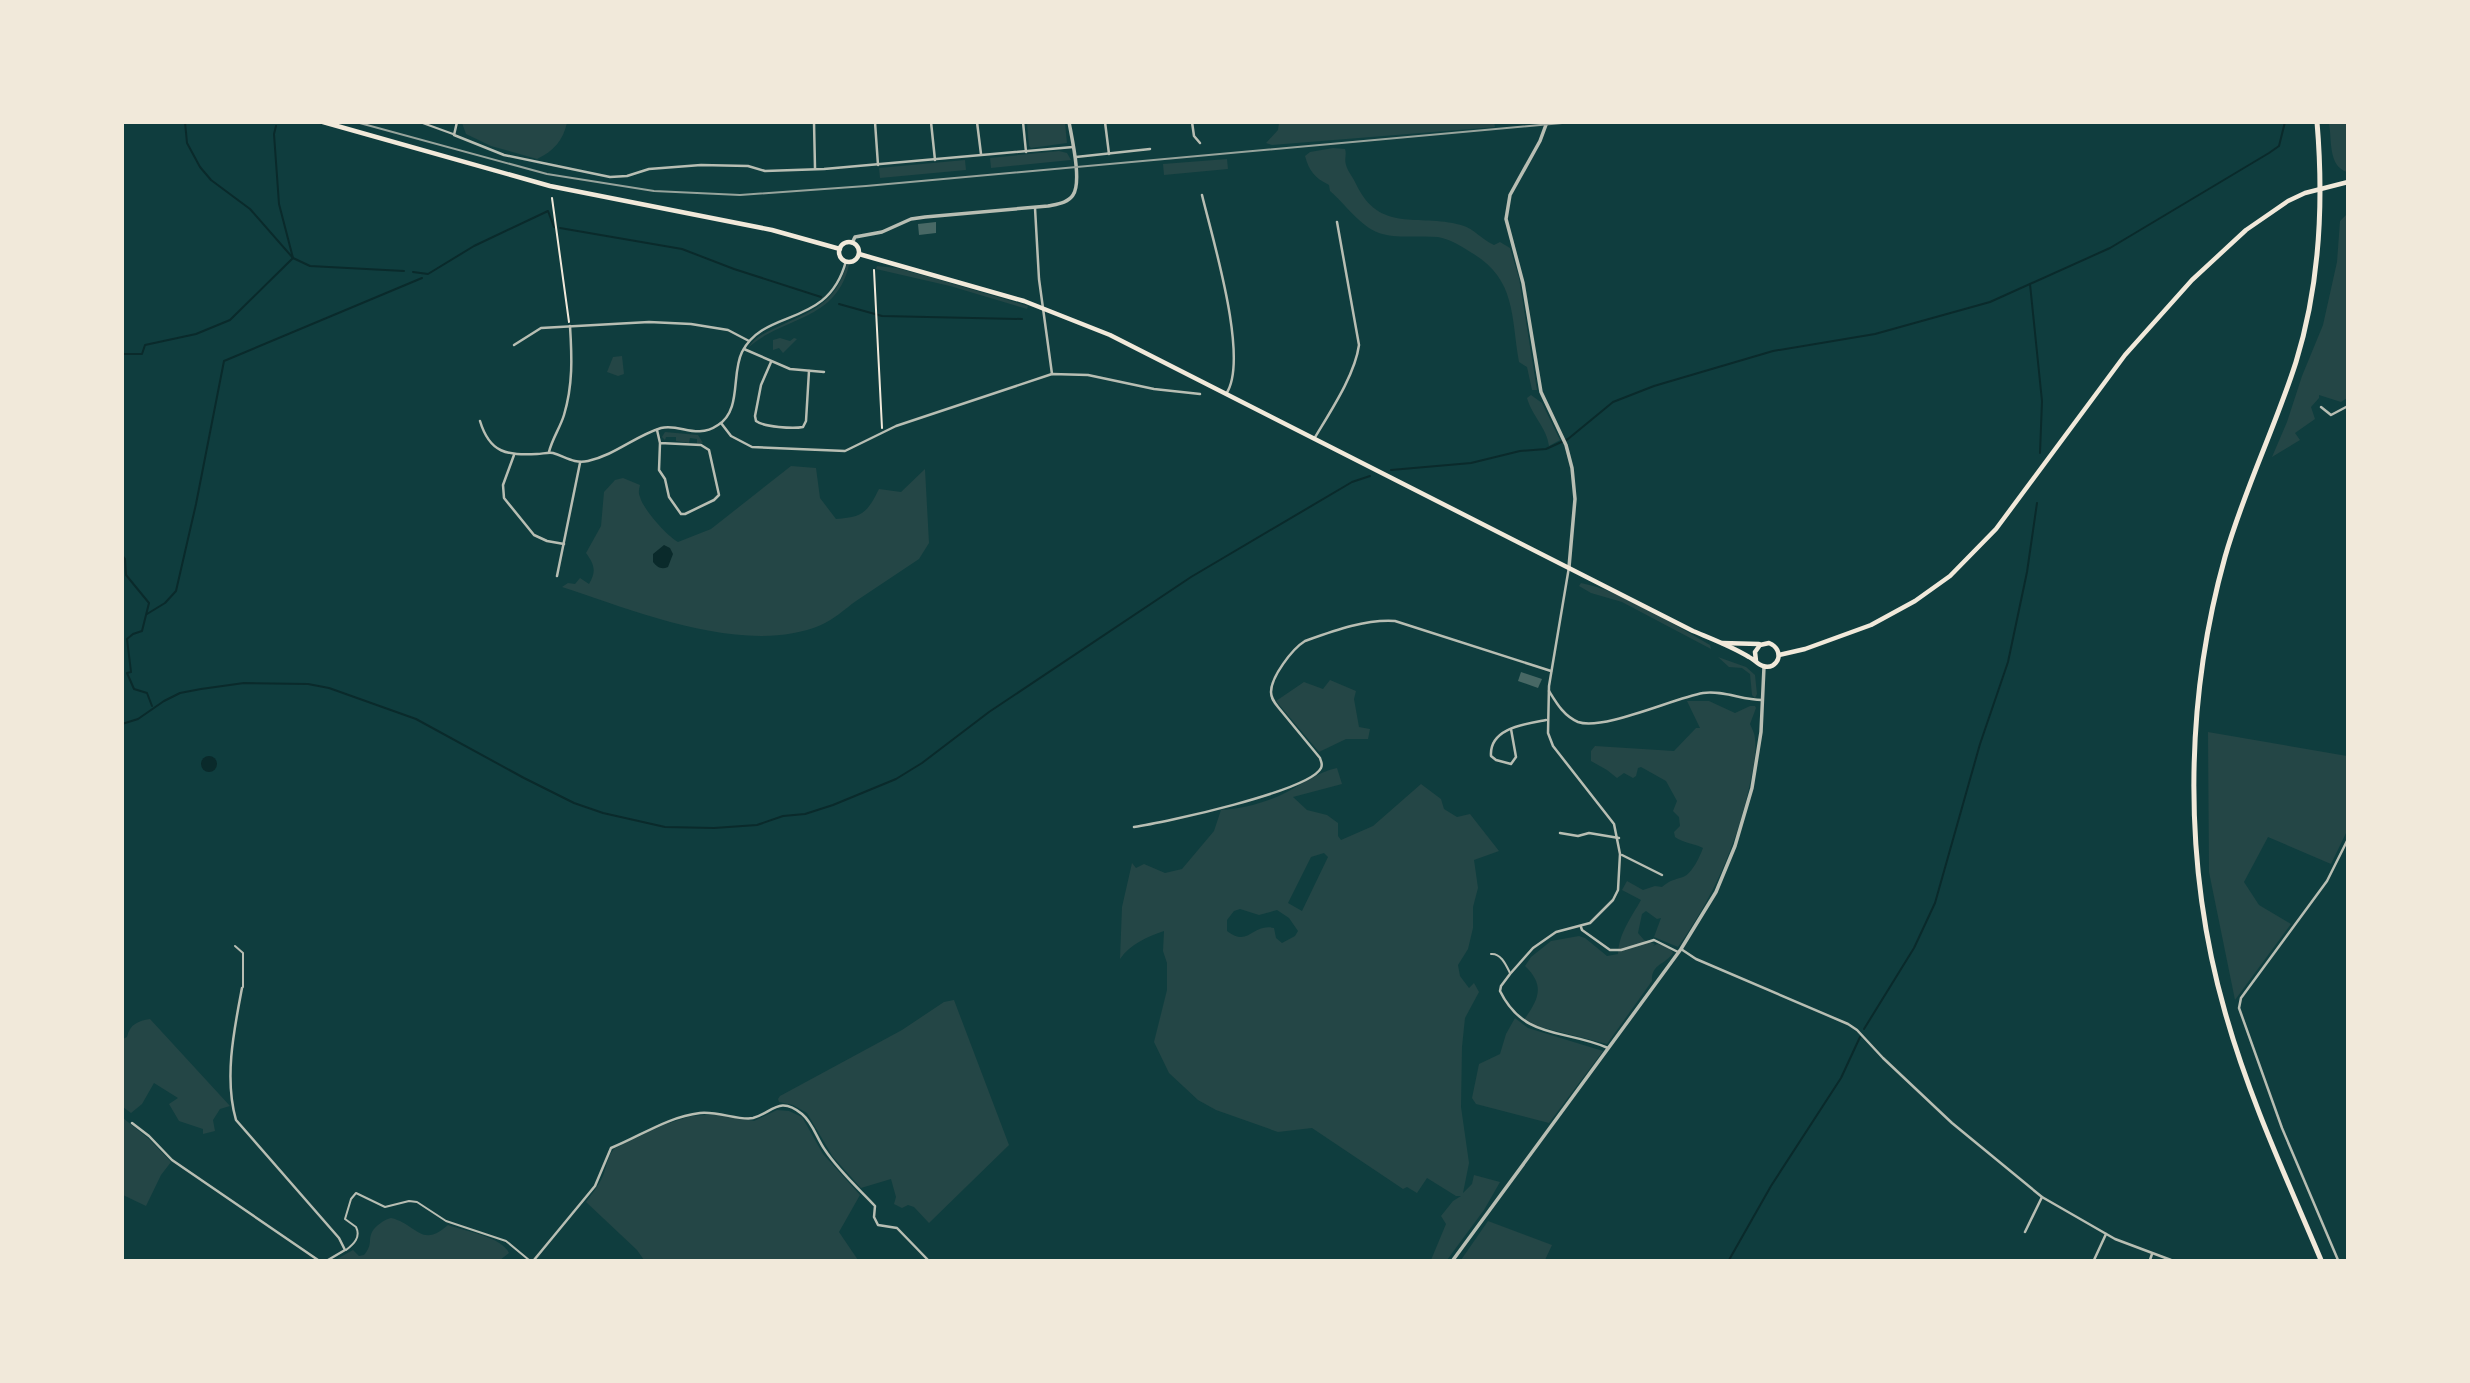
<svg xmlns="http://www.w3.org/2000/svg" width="2470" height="1383" viewBox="0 0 2470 1383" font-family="'Varela Round',sans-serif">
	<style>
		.green { fill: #244646; fill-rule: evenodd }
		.water { fill: #0a2a2b }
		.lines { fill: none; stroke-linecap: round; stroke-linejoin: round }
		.stream { stroke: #0a2a2b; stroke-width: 2 }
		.building { fill: #486865 }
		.path { stroke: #f1e9da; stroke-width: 2 }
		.service { stroke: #b8beb3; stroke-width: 2 }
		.minor { stroke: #b8beb3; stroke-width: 2.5 }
		.tertiary { stroke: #b8beb3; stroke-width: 3.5 }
		.secondary { stroke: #f1e9da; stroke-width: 4.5 }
		.trunk { stroke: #f1e9da; stroke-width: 5 }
		.rail { stroke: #97a49c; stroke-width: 2 }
	</style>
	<rect width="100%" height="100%" fill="#0f3d3e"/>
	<g class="green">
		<path d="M1494,122L1495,127L1272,145L1266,143L1278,130L1279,123Z"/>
		<path d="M462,123V122L567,123C563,140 554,151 537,159L491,146L466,134Z"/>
		<path d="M1027,123H1065L1067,143L1031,148L1029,146Z"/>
		<path d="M2329,123H2347V172C2328,166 2332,140 2329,123Z"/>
		<path d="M1333,148L1345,149C1347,155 1344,158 1346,165C1348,172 1353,177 1356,184C1380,234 1417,213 1461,225C1475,229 1482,240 1494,245L1500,242L1510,248L1519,278L1537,390H1532L1527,367L1519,362C1511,316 1516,279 1472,253C1461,246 1452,240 1438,237C1420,235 1396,239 1379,233C1360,226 1345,204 1330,191L1329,185C1315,178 1309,171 1305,156L1310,152Z"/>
		<path d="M1059,151L1067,153L1071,160L991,168L990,158Z"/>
		<path d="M1227,159L1228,169L1164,175L1163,164Z"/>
		<path d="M965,160L966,170L880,178L879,168Z"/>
		<path d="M2347,214V398L2341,402L2319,395V398L2311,407L2315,419L2295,433L2300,440L2272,457L2287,422L2302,376L2323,325L2337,262L2340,221Z"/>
		<path d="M847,264L849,265C836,321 785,316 749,347C755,337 765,333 775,328C811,311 835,305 847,264Z"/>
		<path d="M877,266L897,268L940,280L1028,306L1027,309L950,286L876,269Z"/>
		<path d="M780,338L790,341L794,338L797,339L783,353L779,348L773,350V340Z"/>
		<path d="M622,356L624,374L618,376L607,372L613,357Z"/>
		<path d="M1531,395L1542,403L1560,440L1549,446C1547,428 1532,416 1527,398Z"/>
		<path d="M665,432L698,435L703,443H697V439L690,438L689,443L676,441V437H666L665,440L662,437Z"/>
		<path d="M791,466L816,468L820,498L836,519C863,517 867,513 879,489L901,492L925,469L929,543L919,559C898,573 877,587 856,601C845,609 833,620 821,625C745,657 636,611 562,587L568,583L575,584L580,578L589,584C597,571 594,564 586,553L601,526L604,492L615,480L623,478L640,485C639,489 638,493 640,497C643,509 667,536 678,542L711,529Z"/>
		<path d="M1581,583C1625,592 1669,622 1710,645L1711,649L1622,602L1591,593L1579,586Z"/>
		<path d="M1718,657L1746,667L1755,675L1757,694L1755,698L1752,695L1750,674L1742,668L1729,667Z"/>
		<path d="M1330,680L1356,691L1354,699L1359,727L1370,729L1368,739H1346L1319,752L1276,701L1304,682L1323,689Z"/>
		<path d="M1687,701H1709L1735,713L1750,706H1755L1756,708L1750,724C1752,729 1755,734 1755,739C1757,755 1752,773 1749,788C1736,847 1712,899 1678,947L1654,937L1661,918L1657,919L1646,911L1642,914L1638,933L1644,940L1655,944L1653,946L1657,944C1663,945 1670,947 1673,953C1665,965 1651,964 1652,981L1607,1044L1532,1025L1524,1020C1538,1000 1546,986 1525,966L1531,957L1551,941L1579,936L1585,938L1607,956L1618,954C1619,933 1631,918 1641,900L1622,890L1627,881L1643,890L1655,886L1662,887C1670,880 1674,880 1683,877C1692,874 1700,856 1703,848C1693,843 1683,843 1675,837L1674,832L1680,826L1679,817L1673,811L1677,801L1666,781L1641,767L1638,768L1636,776L1633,778L1624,773L1617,778L1607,770L1591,761V751L1595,746L1674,751L1696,728H1700Z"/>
		<path d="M2208,732L2347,756V831L2331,864L2268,837L2244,882L2259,905L2291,924L2235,1000L2209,872Z"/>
		<path d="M1337,768L1342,784L1293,797L1307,810L1327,815L1338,823V836L1341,840L1373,826L1421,784L1441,799L1444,809L1457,817L1470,814L1499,851L1474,860L1478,888L1473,907V928L1468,949L1458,965L1460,976L1469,988L1474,983L1479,992L1465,1018L1462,1047L1461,1107L1469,1163L1463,1193L1472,1184L1474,1175L1500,1182L1484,1210L1447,1260H1431L1446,1224L1441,1216L1453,1201L1461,1196H1456L1427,1178L1417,1193L1407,1187L1403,1189L1312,1128L1278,1132L1216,1110L1198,1100L1169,1073L1154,1042L1167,990V963L1163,951L1164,931C1147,937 1130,944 1120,959L1122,907L1132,863L1136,868L1144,864L1165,873L1182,869L1214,831L1221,810C1242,809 1268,802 1287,792C1304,783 1318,772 1337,768ZM1324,853L1328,857L1302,911L1288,903L1311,857ZM1240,909L1259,915L1277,910L1289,918L1298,931L1295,936L1282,943L1276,938L1274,928C1252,923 1249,948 1227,931V920L1234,911Z"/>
		<path d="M954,1000L1009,1145L929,1223L914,1207L908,1205L902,1208L894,1204L896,1197L891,1179L861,1188L833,1157L807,1113L793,1105L779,1102L778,1099L780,1096L902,1030L944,1002Z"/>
		<path d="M1515,1018L1528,1028L1603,1051L1549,1123L1476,1104L1472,1098L1479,1064L1500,1054L1506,1034Z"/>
		<path d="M150,1019L230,1106L220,1109L213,1120L215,1131L203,1134V1129L179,1121L169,1104L178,1098L154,1083L142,1104L131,1113L123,1107V1039L127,1037C130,1024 138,1021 150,1019Z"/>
		<path d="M777,1110L789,1111L802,1117L823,1154L860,1195L839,1232L858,1260H644L637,1250L586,1202C592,1194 599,1185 603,1176C607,1166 607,1156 615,1148L663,1125L691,1116L721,1114L754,1121Z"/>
		<path d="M123,1118L149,1139L171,1162L161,1175L146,1206L123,1195Z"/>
		<path d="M391,1218C417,1224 421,1249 448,1225C465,1231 502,1237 509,1253L500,1260H335L353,1250L359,1256L364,1255C373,1245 368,1240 372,1232C375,1226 385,1219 391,1218Z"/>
		<path d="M1488,1221L1552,1245L1545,1260H1461Z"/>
	</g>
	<g class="water">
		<path d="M664,545L670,548L673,554L668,567C661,570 657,567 653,562V554Z"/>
		<circle cx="209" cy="764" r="8"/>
	</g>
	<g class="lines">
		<g class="stream">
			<path d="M185,122L187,143L200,167L211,180L250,209L293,258L310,266L404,271"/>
			<path d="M560,228L682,249L734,269L821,297"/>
			<path d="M413,272L428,274L474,246L548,211L554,227"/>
			<path d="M2030,284L2042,401L2040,453"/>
			<path d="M839,304L882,316L1022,319"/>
			<path d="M122,354H142L145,345L196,334L230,320L293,258L279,204L274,134L276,126"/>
			<path d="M1391,470L1471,463L1520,451L1546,449L1568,439L1613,402L1654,386L1773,351L1875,334L1990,302L2110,248L2269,153L2279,146L2285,122"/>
			<path d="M122,555L125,559L126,575L149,603L142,631L133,634L127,639L131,672L127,673L134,689L147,693L152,706"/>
			<path d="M147,614L165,603L176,591L196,504L224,361L422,278"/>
			<path d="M122,724L138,719L164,701L180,693L201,689L244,683L308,684L329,688L416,719L524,778L574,803L603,813L665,827L714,828L757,825L783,816L805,814L833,805L896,779L922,763L989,712L1191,577L1352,482L1370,476"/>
			<path d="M1864,1029L1914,948L1935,903L1980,744L2008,662L2027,572L2037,503"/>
			<path d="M1729,1260L1771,1186L1841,1078L1860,1037"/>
		</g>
	</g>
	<g class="building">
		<path d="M936,222V233L919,235L918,224Z"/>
		<path d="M1521,672L1542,679L1538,688L1518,681Z"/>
	</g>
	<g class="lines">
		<g class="path">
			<path d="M552,198L569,322"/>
			<path d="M874,270L882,428"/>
		</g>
		<g class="service">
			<path d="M420,122L453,134"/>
			<path d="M235,946L243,953V987"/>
			<path d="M1491,954C1501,953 1506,965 1510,973"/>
			<path d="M346,1250C354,1244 361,1237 356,1227L345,1219L351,1199L356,1193L385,1207L409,1201L417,1202L446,1221L506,1241L529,1260"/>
		</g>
		<g class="minor">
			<path d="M457,122L454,135L504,155L610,177L627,176L649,169L701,165L748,166L765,171L824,169L1073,147"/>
			<path d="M814,122L815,168"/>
			<path d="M875,122L878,165"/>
			<path d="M931,122L935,160"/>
			<path d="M977,122L981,154"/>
			<path d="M1023,122L1026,152"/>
			<path d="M1105,122L1109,154"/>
			<path d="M1192,122L1194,136L1200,143"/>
			<path d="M1076,157L1150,149"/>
			<path d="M1202,195C1212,237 1250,360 1226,394"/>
			<path d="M1035,208L1039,279L1052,374"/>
			<path d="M514,345L541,328L649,322L691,324L728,330L749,341"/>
			<path d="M744,349L790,369L824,372"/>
			<path d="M771,362L761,385L755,416L756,421C764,427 793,429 803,427L806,421L809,371"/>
			<path d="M2321,407L2331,415L2348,406"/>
			<path d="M480,421C490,454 507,455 537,454C542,454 548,452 553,453C566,457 574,464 588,461C615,455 635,436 661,428C680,423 696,440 718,425C742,410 731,374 742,352C765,307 828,329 846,261"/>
			<path d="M721,423L731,436L752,447L845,451L896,426L1052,374L1088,375L1154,389L1200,394"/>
			<path d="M657,430L660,443L659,470L665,479L669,497L681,514H685L714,500L719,495L709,450L701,445L660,443"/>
			<path d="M1314,439C1330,412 1355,375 1359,345L1337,222"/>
			<path d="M549,452C552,439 560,428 564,415C573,385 572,357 570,326"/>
			<path d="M514,455L503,485L504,498L534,535L547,541L564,544"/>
			<path d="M1569,567L1549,686L1548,733L1553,746L1614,824L1620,854L1618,890L1613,900L1590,923L1556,932L1533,948L1510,974L1501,986L1500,991C1524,1040 1565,1029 1608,1048"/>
			<path d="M557,576L580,463"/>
			<path d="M1549,691C1557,704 1564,716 1578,722C1603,731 1674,698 1703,693C1723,690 1742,700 1762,700"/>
			<path d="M1511,729L1516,757L1511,764L1496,760L1491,756C1489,728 1525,724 1546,720"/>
			<path d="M1134,827C1163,823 1310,791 1321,768C1323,764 1321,762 1320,758L1278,707C1274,702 1271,698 1271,692C1271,677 1292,649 1305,641C1333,631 1365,619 1395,621L1551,671"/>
			<path d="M1560,833L1578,836L1589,833L1619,838"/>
			<path d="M1622,855L1662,875"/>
			<path d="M1581,927L1582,930L1610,950H1621L1654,940L1678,952"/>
			<path d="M1681,949L1696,959L1848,1024L1857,1030L1883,1058L1952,1123L2042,1197L2115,1239L2171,1260"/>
			<path d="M242,988C234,1030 224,1078 236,1120L339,1238L345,1250L328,1260"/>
			<path d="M132,1123L149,1136L172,1160L318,1260"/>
			<path d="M2025,1232L2042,1197"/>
			<path d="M534,1260L595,1186L611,1148C641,1136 667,1117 700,1113C718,1111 740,1121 753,1118C772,1113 779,1095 802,1114C813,1123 817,1139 825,1150C839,1171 858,1188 875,1206L874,1217L878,1225L897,1228L928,1260"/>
			<path d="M2094,1260L2106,1234"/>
			<path d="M2150,1260L2152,1254"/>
			<path d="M2338,1260L2282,1128L2239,1008L2241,998L2327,881L2348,839"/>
		</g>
		<g class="tertiary">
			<path d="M1547,122L1540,141L1510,195L1506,219L1523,283L1541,392L1566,445L1572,468L1575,499L1569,567"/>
			<path d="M852,243L855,237L882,232L911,219L925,217L1048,206C1057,204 1068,203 1073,195C1082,182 1072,139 1069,122"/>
			<path d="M1453,1260L1681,949L1716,892L1735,846L1752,788L1761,732L1764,667"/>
		</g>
		<g class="secondary">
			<path d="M323,122L550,186L772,230L840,249"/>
			<circle cx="849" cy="252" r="10"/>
			<path d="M859,254L1024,301L1110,335L1693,631C1712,639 1731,646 1749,657C1754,659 1758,665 1763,666C1778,671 1786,650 1769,643L1760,645L1755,652L1756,661"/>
			<path d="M1722,643L1759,644"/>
			<path d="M1779,655L1805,649L1871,625L1915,601L1950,576L1996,529L2125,355L2192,280L2246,230L2288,201L2305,193L2348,182"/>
		</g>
		<path class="trunk" d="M2317,122C2324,204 2320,284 2296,362C2275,428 2244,490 2225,557C2184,704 2183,865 2225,1012C2249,1098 2287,1179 2321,1260"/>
		<path class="rail" d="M356,122L547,174L654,191L740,195L866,186L1573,122"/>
	</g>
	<rect width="2470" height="1383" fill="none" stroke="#f1e9da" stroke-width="248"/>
</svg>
